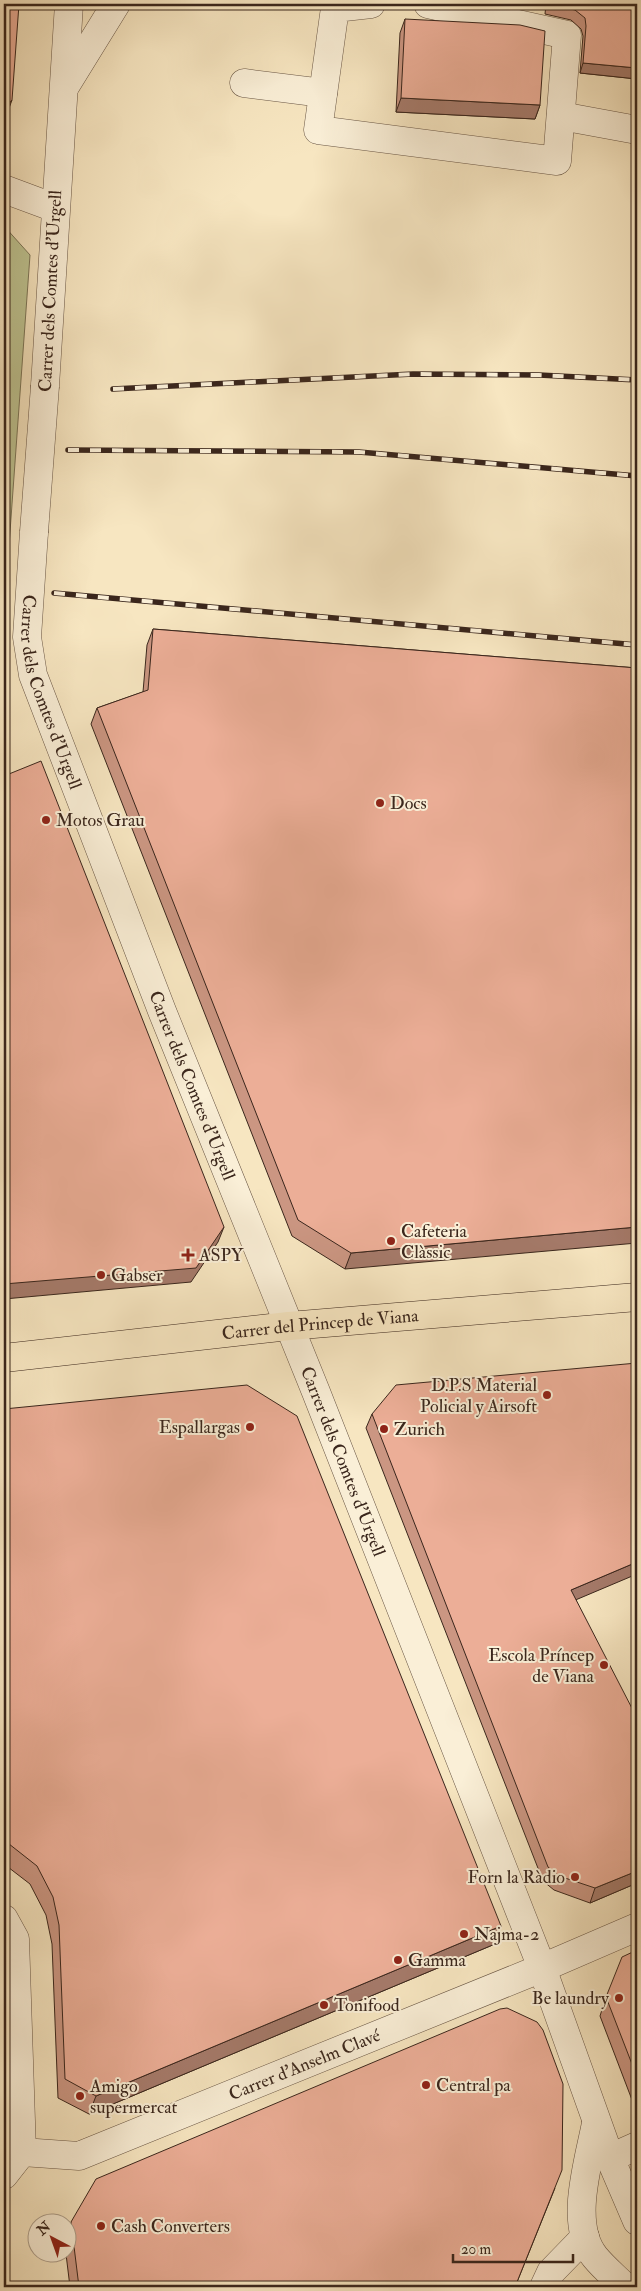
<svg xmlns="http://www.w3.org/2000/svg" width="641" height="2291" viewBox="0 0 641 2291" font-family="'IM FELL Double Pica',serif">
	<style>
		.green { fill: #bec492; stroke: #7c7557 }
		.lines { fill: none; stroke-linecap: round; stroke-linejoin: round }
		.minor-casing { stroke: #695645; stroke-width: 29 }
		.major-casing { stroke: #3a261c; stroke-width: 29 }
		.minor { stroke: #faefd7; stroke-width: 28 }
		.major { stroke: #f7e6c1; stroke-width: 28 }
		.rail-casing { stroke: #3a261c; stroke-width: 5.5 }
		.rail { stroke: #faefd7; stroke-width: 4; stroke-dasharray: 11; stroke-linecap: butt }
		.minor-bridge-casing { stroke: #695645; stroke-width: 29; stroke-linecap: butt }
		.minor-bridge { stroke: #faefd7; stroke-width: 28 }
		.wall { fill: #cb9682; stroke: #3a261c }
		.shaded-wall { fill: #a57a6a; stroke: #3a261c }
		.building { fill: #ecae97; stroke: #3a261c }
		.poi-dot { fill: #8f2418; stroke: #faefd7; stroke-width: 2 }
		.labels { text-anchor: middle; stroke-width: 4; stroke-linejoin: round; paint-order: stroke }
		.street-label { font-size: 18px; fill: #3a261c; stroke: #faefd7 }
		.poi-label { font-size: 18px; fill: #3a261c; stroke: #faefd7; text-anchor: start }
	</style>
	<rect width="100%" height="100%" fill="#f7e6c1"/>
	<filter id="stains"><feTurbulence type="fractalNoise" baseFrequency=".004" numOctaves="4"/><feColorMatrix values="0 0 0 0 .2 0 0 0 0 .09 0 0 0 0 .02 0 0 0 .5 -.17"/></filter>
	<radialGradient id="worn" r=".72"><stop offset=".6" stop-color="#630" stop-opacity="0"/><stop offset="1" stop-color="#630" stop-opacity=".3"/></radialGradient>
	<path class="green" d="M4,226L30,255L4,615Z"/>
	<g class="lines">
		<g class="minor-casing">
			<g id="minor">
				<path d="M371,4L335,8L318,130L557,161L567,35L428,4"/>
				<path d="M244,83L323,93"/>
				<path d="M66,85L116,4"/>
				<path d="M561,116L637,130"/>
				<path d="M4,189L55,208"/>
				<path d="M45,386L69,4"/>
				<path id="s1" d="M34,532L27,637L33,675L162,1011L316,1392L542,1968L610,2158L637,2221"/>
				<path d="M4,1919L15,1939L22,2152"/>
				<path d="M596,2123C589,2161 568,2224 595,2257C604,2268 615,2277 625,2287"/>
				<path id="s2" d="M4,2142L22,2152L79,2156L542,1968L637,1927"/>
				<path d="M610,2158L637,2146"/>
				<path d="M4,2175L22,2152"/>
				<path d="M544,2287L551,2272L585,2237"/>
			</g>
		</g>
		<g class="major-casing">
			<g id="major">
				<path id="s3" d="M4,1358L289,1326L637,1297"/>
			</g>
		</g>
		<use href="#minor" class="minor"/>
		<use href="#major" class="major"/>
		<g class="rail-casing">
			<g id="rail">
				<path d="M113,389L413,374L539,375L637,380"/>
				<path d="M68,450L359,452L637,476"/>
				<path d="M54,593L637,645"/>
			</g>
		</g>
		<use href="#rail" class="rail"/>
		<g class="minor-bridge-casing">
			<path id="minor-bridge" d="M34,532L45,386"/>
		</g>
		<use href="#minor-bridge" class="minor-bridge"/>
	</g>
	<g class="wall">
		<path d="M546,4H637V79L580,73L583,36L581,29L571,20L545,14Z"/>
		<path d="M405,19L540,105L535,119L396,112L400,33Z"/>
		<path d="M153,629L637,668L345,1269L292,1236L91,724L97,708L143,692L147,645Z"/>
		<path d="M4,1409L501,1926L495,1944L89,2114L58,2098L52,1944L46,1915L30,1884L4,1864Z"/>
		<path d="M372,1414L576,1600L637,1883L590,1903L554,1890L543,1881L366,1428Z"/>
		<path d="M637,1950V2113L600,2016L606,1997Z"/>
		<path d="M555,2188L515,2287H70L66,2254H68V2231L71,2222Z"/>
	</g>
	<g class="shaded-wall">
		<path d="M583,63L637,68V79L580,73Z"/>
		<path d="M401,98L540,105L535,119L396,112Z"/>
		<path d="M12,100L5,119L4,120V109Z"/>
		<path d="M224,1227L218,1242L191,1282L4,1299V1284Z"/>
		<path d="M637,1227V1243L345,1269L351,1253Z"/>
		<path d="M637,1562V1574L566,1604L571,1590Z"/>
		<path d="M637,1871V1883L590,1903L595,1888Z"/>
		<path d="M501,1926L495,1944L89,2114L96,2096Z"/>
	</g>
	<g class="building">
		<path d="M4,4H19L12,100L4,109Z"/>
		<path d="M549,4H637V68L583,63L586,26L585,18L575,10Z"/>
		<path d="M405,19L520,25L545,31L540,105L401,98Z"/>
		<path d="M153,629L637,668V1227L351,1253L298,1220L97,708L148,690Z"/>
		<path d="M41,761L224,1227L196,1268L4,1284V776Z"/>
		<path d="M637,1363V1562L571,1590L637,1718V1871L595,1888L559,1876L548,1867L372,1414L396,1385Z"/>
		<path d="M247,1385L297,1416L501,1926L96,2096L65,2079L59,1925L53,1897L37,1866L4,1840V1409Z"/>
		<path d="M637,1950V2077L606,1997L622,1957Z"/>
		<path d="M507,2008L537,2022L543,2030L563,2084L562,2170L515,2287H79L71,2222L96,2179L500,2009Z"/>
	</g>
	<g class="poi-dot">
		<circle cx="380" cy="803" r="5"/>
		<circle cx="46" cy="820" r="5"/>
		<circle cx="391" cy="1241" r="5"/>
		<path d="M185.5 1247.5h5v5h5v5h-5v5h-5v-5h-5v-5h5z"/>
		<circle cx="101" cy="1275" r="5"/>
		<circle cx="547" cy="1395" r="5"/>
		<circle cx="250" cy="1427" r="5"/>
		<circle cx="384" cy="1429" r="5"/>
		<circle cx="604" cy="1665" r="5"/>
		<circle cx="575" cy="1877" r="5"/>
		<circle cx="464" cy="1934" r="5"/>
		<circle cx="398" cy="1960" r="5"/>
		<circle cx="619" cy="1998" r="5"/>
		<circle cx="324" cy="2005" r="5"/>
		<circle cx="426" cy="2085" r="5"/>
		<circle cx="80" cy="2096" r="5"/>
		<circle cx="101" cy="2226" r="5"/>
	</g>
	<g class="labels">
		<g class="street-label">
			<text transform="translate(50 291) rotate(-87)" y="6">Carrer dels Comtes d'Urgell</text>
			<text dy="6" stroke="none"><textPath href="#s1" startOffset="164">Carrer dels Comtes d'Urgell</textPath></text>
			<text dy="6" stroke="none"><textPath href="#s1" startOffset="584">Carrer dels Comtes d'Urgell</textPath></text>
			<text dy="6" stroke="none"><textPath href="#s3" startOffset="318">Carrer del Princep de Viana</textPath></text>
			<text dy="6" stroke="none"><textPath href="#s1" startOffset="989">Carrer dels Comtes d'Urgell</textPath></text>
			<text dy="6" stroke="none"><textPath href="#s2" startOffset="321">Carrer d'Anselm Clavé</textPath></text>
		</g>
		<g class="poi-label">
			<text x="390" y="809">Docs</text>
			<text x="56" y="826">Motos Grau</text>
			<text x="401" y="1237">Cafeteria<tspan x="401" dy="21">Clàssic</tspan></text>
			<text x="199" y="1261">ASPY</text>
			<text x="111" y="1281">Gabser</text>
			<text x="537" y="1391" text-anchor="end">D.P.S Material<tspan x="537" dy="21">Policial y Airsoft</tspan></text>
			<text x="240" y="1433" text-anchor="end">Espallargas</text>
			<text x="394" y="1435">Zurich</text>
			<text x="594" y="1661" text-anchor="end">Escola Príncep<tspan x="594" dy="21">de Viana</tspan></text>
			<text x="565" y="1883" text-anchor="end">Forn la Ràdio</text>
			<text x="474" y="1940">Najma-2</text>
			<text x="408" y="1966">Gamma</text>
			<text x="609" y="2004" text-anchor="end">Be laundry</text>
			<text x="334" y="2011">Tonifood</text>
			<text x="436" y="2091">Central pa</text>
			<text x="90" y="2092">Amigo<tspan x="90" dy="21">supermercat</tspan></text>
			<text x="111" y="2232">Cash Converters</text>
		</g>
	</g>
	<rect width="641" height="2291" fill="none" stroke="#f7e6c1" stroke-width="20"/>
	<rect x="5" y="5" width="631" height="2281" fill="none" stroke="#3a261c" stroke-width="2.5"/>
	<rect x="10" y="10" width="621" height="2271" fill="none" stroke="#3a261c"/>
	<g transform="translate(52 2238) rotate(319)"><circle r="24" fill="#faefd7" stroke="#ad9f8c"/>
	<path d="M0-4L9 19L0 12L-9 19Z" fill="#8f2418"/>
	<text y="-8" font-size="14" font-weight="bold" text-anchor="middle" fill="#3a261c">N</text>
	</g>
	<path d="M453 2254v8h120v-8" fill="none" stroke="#3a261c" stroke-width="2.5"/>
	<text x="461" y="2254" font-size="15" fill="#3a261c" stroke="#faefd7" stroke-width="4" paint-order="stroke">20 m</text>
	<rect width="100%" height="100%" filter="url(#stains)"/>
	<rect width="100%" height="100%" fill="url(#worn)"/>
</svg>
